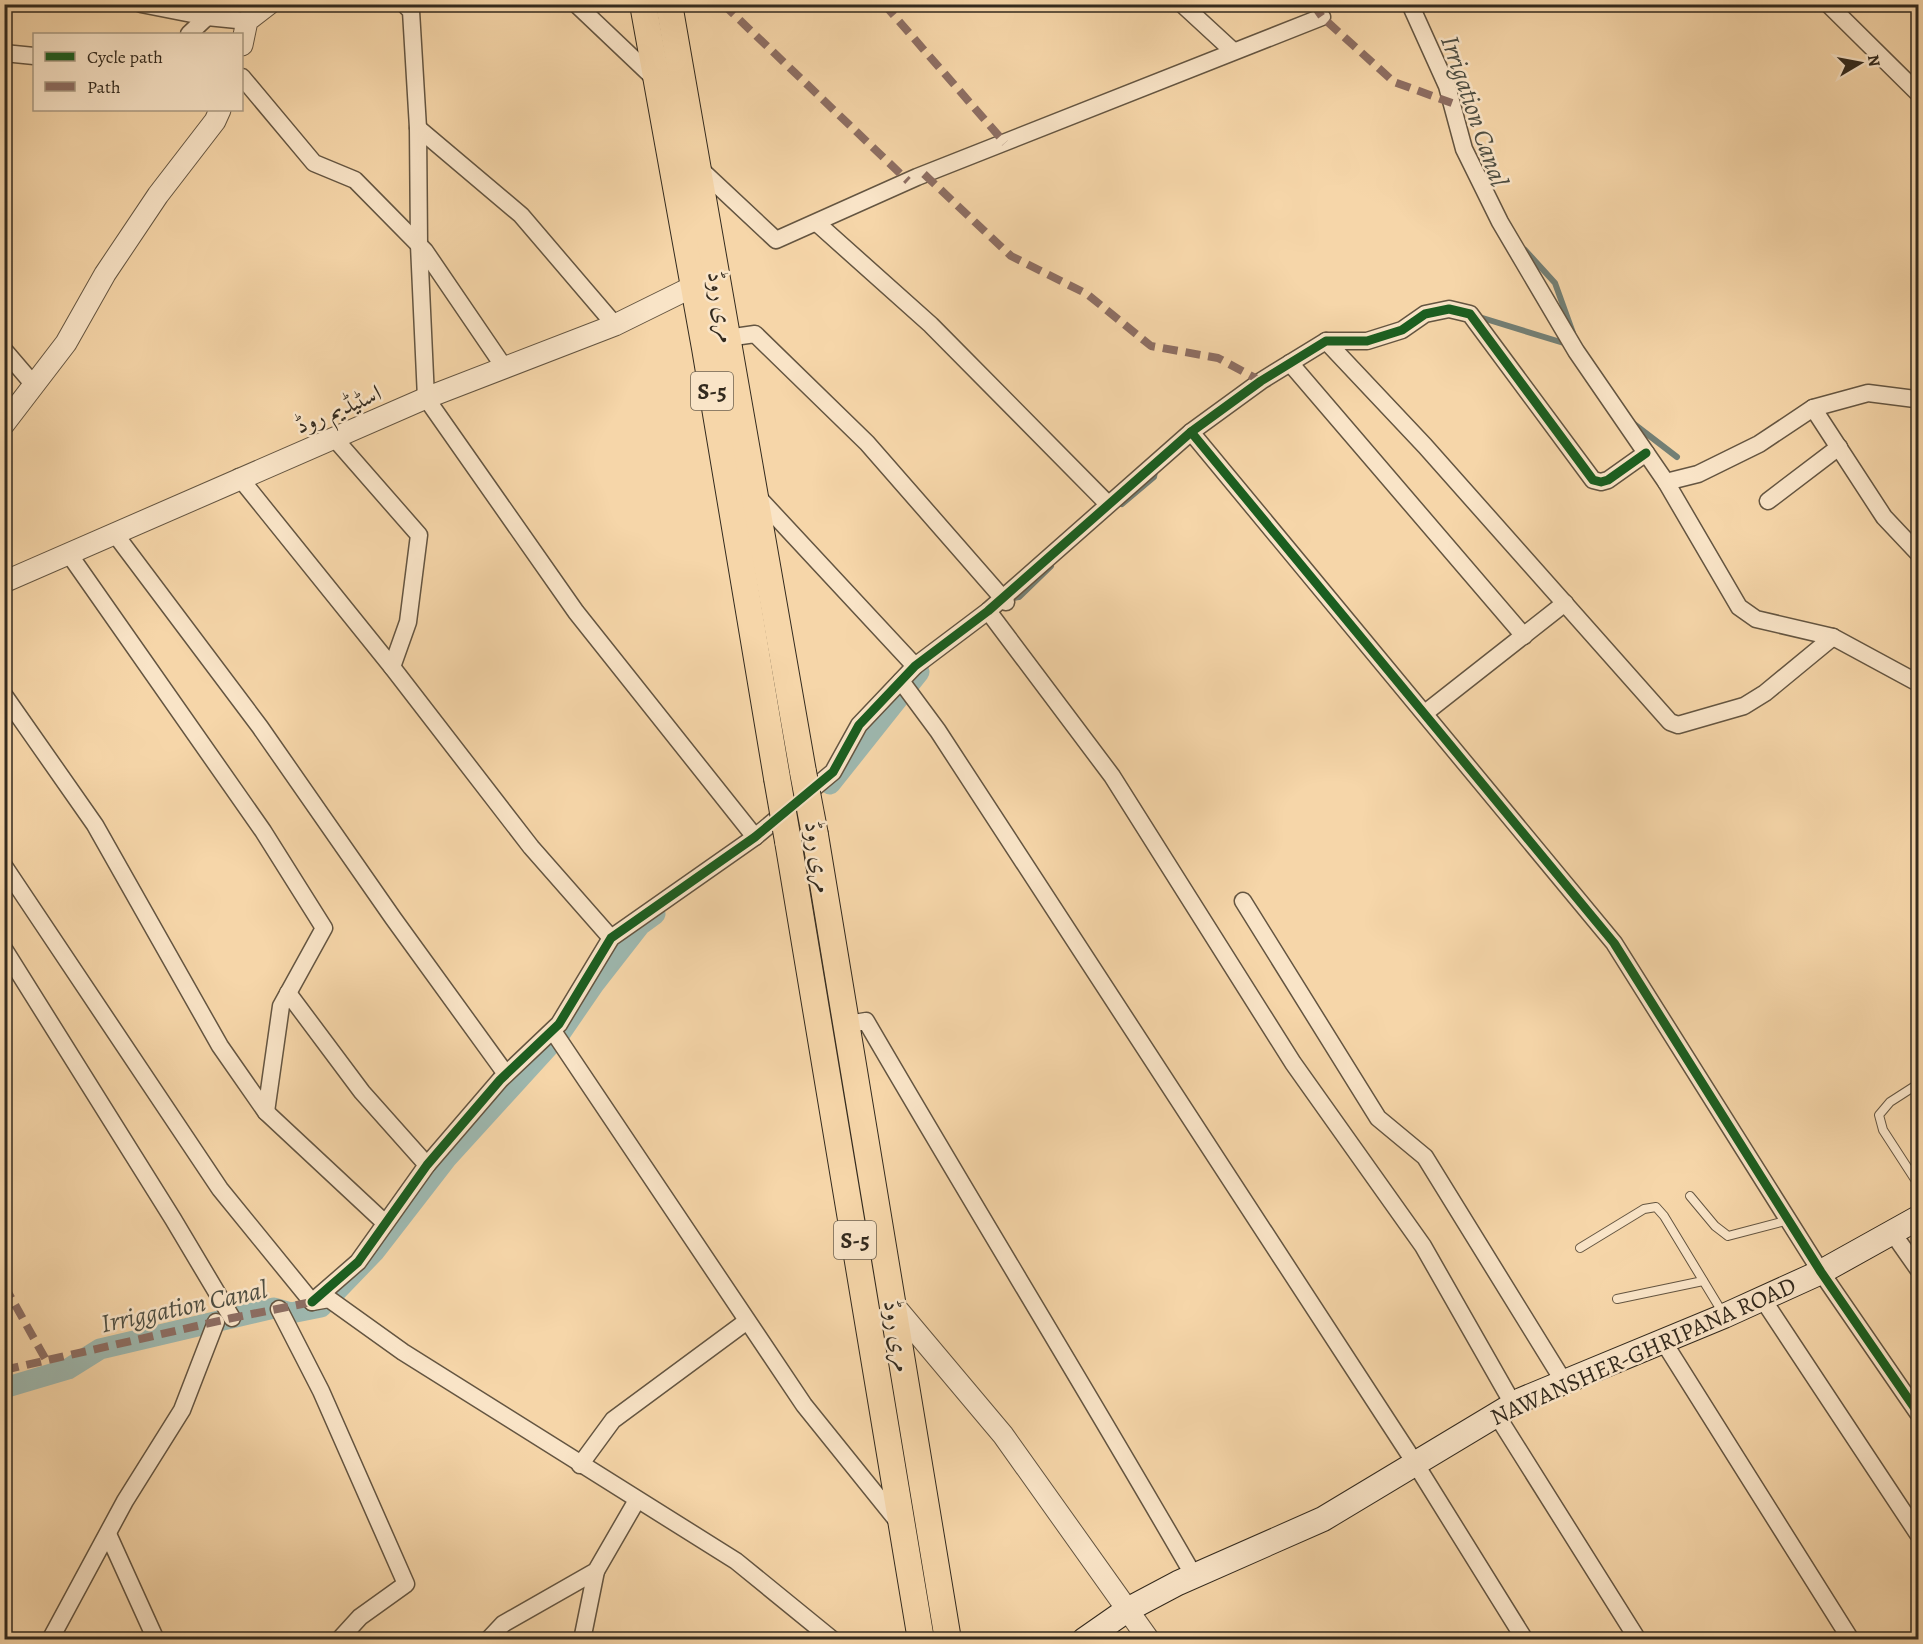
<svg xmlns="http://www.w3.org/2000/svg" width="1923" height="1644" viewBox="0 0 1923 1644" font-family="Alegreya,Amiri,serif">
	<style>
		.lines { fill: none; stroke-linecap: round; stroke-linejoin: round }
		.stream { stroke: #737f75; stroke-width: 6 }
		.canal { stroke: #9eb8af; stroke-width: 21 }
		.service-casing { stroke: #645541; stroke-width: 10 }
		.minor-casing { stroke: #645541; stroke-width: 19 }
		.tertiary-casing { stroke: #645541; stroke-width: 23 }
		.secondary-casing { stroke: #332a1e; stroke-width: 26 }
		.primary-casing { stroke: #332a1e; stroke-width: 28 }
		.service { stroke: #f9e4c7; stroke-width: 8 }
		.minor { stroke: #f9e4c7; stroke-width: 16 }
		.tertiary { stroke: #f9e4c7; stroke-width: 21 }
		.secondary { stroke: #f9e4c7; stroke-width: 24 }
		.primary { stroke: #f6d6a9; stroke-width: 26 }
		.primary-bridge-casing { stroke: #332a1e; stroke-width: 28; stroke-linecap: butt }
		.primary-bridge { stroke: #f6d6a9; stroke-width: 26 }
		.quiet { stroke: #8d6e63; stroke-width: 8; stroke-dasharray: 15 8; stroke-linecap: butt }
		.cycleway-casing { stroke: #f9e4c7; stroke-width: 13 }
		.cycleway { stroke: #1b5e20; stroke-width: 9 }
		.labels { text-anchor: middle; stroke-width: 5; stroke-linejoin: round; paint-order: stroke }
		.shield { fill: #f9e4c7; stroke: #6e6251; stroke-width: 1.5 }
		.shield-label { font-size: 22px; font-weight: bold; fill: #332a1e }
		.street-label { font-size: 24px; fill: #332a1e; stroke: #f9e4c7 }
		.water-label { font-size: 26px; font-style: italic; fill: #4e4e42; stroke: #f9e4c7 }
	</style>
	<rect width="100%" height="100%" fill="#f6d6a9"/>
	<filter id="stains"><feTurbulence type="fractalNoise" baseFrequency=".00333" numOctaves="4"/><feColorMatrix values="0 0 0 0 .2 0 0 0 0 .09 0 0 0 0 .02 0 0 0 .5 -.17"/></filter>
	<radialGradient id="worn" r=".72"><stop offset=".6" stop-color="#630" stop-opacity="0"/><stop offset="1" stop-color="#630" stop-opacity=".3"/></radialGradient>
	<g class="lines">
		<g class="stream">
			<path d="M1525,250L1555,283L1573,333"/>
			<path d="M1476,316L1567,344"/>
			<path d="M1634,424L1677,457"/>
			<path d="M1122,504L1154,477L1156,467"/>
			<path d="M1008,599L1019,597L1051,566"/>
		</g>
		<g class="canal">
			<path d="M830,784L919,672"/>
			<path d="M4,1388L68,1369L100,1349L274,1308L291,1313L321,1307L374,1252L446,1159L559,1035L594,984L640,925L655,914"/>
		</g>
		<g class="service-casing">
			<g id="service">
				<path d="M1918,1084L1890,1102L1879,1115L1883,1130L1918,1184"/>
				<path d="M1690,1196L1715,1226L1728,1236L1789,1220"/>
				<path d="M1580,1248L1644,1209L1656,1207L1664,1216L1724,1315"/>
				<path d="M1617,1299L1703,1281"/>
			</g>
		</g>
		<g class="minor-casing">
			<g id="minor">
				<path d="M141,4L207,17L247,21"/>
				<path d="M404,4L411,11L418,128L419,245L426,398L576,612L755,837"/>
				<path d="M576,4L655,79"/>
				<path d="M1182,4L1233,51"/>
				<path d="M1410,4L1447,86L1464,149L1500,222L1576,351L1666,482L1739,607L1756,619L1833,637L1918,683"/>
				<path d="M1828,4L1918,93"/>
				<path d="M189,34L207,17L210,4"/>
				<path d="M4,53L34,56"/>
				<path d="M242,77L314,163L355,180L425,251L504,367"/>
				<path d="M418,128L521,215L615,325"/>
				<path d="M698,167L776,240L917,177L1322,17"/>
				<path d="M818,224L931,325L1108,504"/>
				<path d="M727,338L755,334L867,443L1006,602"/>
				<path d="M1326,341L1425,446L1670,722L1678,725L1744,706L1765,693L1833,637"/>
				<path d="M4,350L34,385"/>
				<path d="M1290,363L1524,636"/>
				<path d="M1813,408L1884,517L1918,553"/>
				<path d="M1191,432L1614,943L1821,1272L1918,1413"/>
				<path d="M335,439L419,535L408,622L392,667"/>
				<path d="M239,477L392,667L531,847L611,938"/>
				<path d="M1666,482L1698,474L1759,444L1813,408L1868,393L1915,399L1918,396"/>
				<path d="M756,495L915,666"/>
				<path d="M1768,501L1839,447"/>
				<path d="M115,534L260,727L393,918L506,1074"/>
				<path d="M69,554L263,831L324,928L281,1006L266,1112"/>
				<path d="M988,611L1112,776L1293,1063L1423,1246L1513,1404"/>
				<path d="M901,681L938,731L1415,1463L1525,1640"/>
				<path d="M4,695L95,825L220,1046L266,1112L385,1223"/>
				<path d="M1425,713L1565,603"/>
				<path d="M4,866L220,1189L312,1302L329,1299L403,1352L736,1561L833,1640"/>
				<path d="M1243,901L1378,1118L1425,1157L1564,1382"/>
				<path d="M4,949L173,1219L232,1318"/>
				<path d="M288,993L362,1092L427,1165"/>
				<path d="M848,1024L866,1021C974,1207 1087,1390 1194,1576"/>
				<path d="M553,1031L804,1405L899,1523"/>
				<path d="M1892,1232L1918,1269"/>
				<path d="M1762,1298L1918,1534"/>
				<path d="M312,1302L358,1262L427,1165L500,1080L559,1024L611,938L755,837L833,772L859,725L915,666L988,611L1191,432L1261,381L1326,341H1367L1402,330L1425,314L1449,309L1470,314L1593,480L1601,482L1608,480L1646,453"/>
				<path d="M279,1309L321,1391L406,1584L360,1617L339,1640"/>
				<path d="M1663,1341L1851,1640"/>
				<path d="M1496,1414L1638,1640"/>
				<path d="M580,1465L613,1420L747,1321"/>
				<path d="M108,1534L156,1640"/>
				<path d="M50,1640L125,1501L182,1410L216,1322"/>
				<path d="M488,1640L503,1624L596,1571L637,1500"/>
				<path d="M582,1640L596,1571"/>
			</g>
		</g>
		<g class="tertiary-casing">
			<g id="tertiary">
				<path d="M242,45L247,21L269,4"/>
				<path d="M4,424L66,343L105,274L158,195L215,121L220,110"/>
				<path d="M4,582L426,398L615,325L694,286"/>
				<path d="M892,1303L1003,1435L1149,1640"/>
			</g>
		</g>
		<g class="secondary-casing">
			<path id="secondary" d="M1084,1640L1127,1610L1178,1583L1323,1519L1521,1400L1724,1316L1821,1272L1918,1218"/>
		</g>
		<g class="primary-casing">
			<g id="primary">
				<path d="M643,4L705,348L777,778"/>
				<path d="M669,4L803,772"/>
				<path d="M815,835L948,1640"/>
				<path d="M788,841L921,1640"/>
			</g>
		</g>
		<use href="#service" class="service"/>
		<use href="#minor" class="minor"/>
		<use href="#tertiary" class="tertiary"/>
		<use href="#secondary" class="secondary"/>
		<use href="#primary" class="primary"/>
		<g class="primary-bridge-casing">
			<g id="primary-bridge">
				<path d="M803,772L815,835"/>
				<path d="M777,778L788,841"/>
			</g>
		</g>
		<use href="#primary-bridge" class="primary-bridge"/>
		<g class="quiet">
			<path d="M723,4L908,181"/>
			<path d="M884,4L1005,143"/>
			<path d="M1313,4L1322,17L1394,82L1452,103"/>
			<path d="M924,174L1011,256L1087,294L1151,346L1218,358L1261,381"/>
			<path d="M4,1285L46,1360"/>
			<path d="M4,1370L232,1318L312,1302"/>
		</g>
		<g class="cycleway-casing">
			<g id="cycleway">
				<path d="M1191,432L1614,943L1821,1272L1918,1413"/>
				<path d="M312,1302L358,1262L427,1165L500,1080L559,1024L611,938L755,837L833,772L859,725L915,666L988,611L1191,432L1261,381L1326,341H1367L1402,330L1425,314L1449,309L1470,314L1593,480L1601,482L1608,480L1646,453"/>
			</g>
		</g>
		<use href="#cycleway" class="cycleway"/>
	</g>
	<g class="labels">
		<g class="shield">
			<rect x="691" y="372" width="42" height="38" rx="4.5"/>
			<rect x="834" y="1221" width="42" height="38" rx="4.5"/>
		</g>
		<g class="shield-label">
			<text x="712" y="399">S-5</text>
			<text x="855" y="1248">S-5</text>
		</g>
		<g class="street-label">
			<text transform="translate(722 307) rotate(80)" y="8">مری روڈ</text>
			<text transform="translate(338 409) rotate(-23)" y="8">اسٹیڈیم روڈ</text>
			<text transform="translate(819 857) rotate(80)" y="8">مری روڈ</text>
			<text transform="translate(898 1336) rotate(80)" y="8">مری روڈ</text>
			<text transform="translate(1643 1351) rotate(-24)" y="8">NAWANSHER-GHRIPANA ROAD</text>
		</g>
		<g class="water-label">
			<text transform="translate(1475 111) rotate(71)" y="9">Irrigation Canal</text>
			<text transform="translate(184 1306) rotate(-12)" y="9">Irriggation Canal</text>
		</g>
	</g>
	<rect width="1923" height="1644" fill="none" stroke="#f6d6a9" stroke-width="24"/>
	<rect x="6" y="6" width="1911" height="1632" fill="none" stroke="#332a1e" stroke-width="3"/>
	<rect x="12" y="12" width="1899" height="1620" fill="none" stroke="#332a1e" stroke-width="1.5"/>
	<rect x="33" y="33" width="210" height="78" fill="#f9e4c7" stroke="#aa9a83" stroke-width="1.5"/>
	<rect x="45" y="52" width="30" height="9" fill="#1b5e20" stroke="#aa9a83" stroke-width="1.5"/>
	<text x="87" y="63" font-size="18" fill="#332a1e">Cycle path</text>
	<rect x="45" y="82" width="30" height="9" fill="#8d6e63" stroke="#aa9a83" stroke-width="1.5"/>
	<text x="87" y="93" font-size="18" fill="#332a1e">Path</text>
	<g transform="translate(1860 63) rotate(80)" stroke="#f9e4c7" stroke-width="4.5" paint-order="stroke">
	<path d="M0-4.5L10 22L0 15L-10 22Z" fill="#332a1e"/>
	<text y="-9" font-size="16" font-weight="bold" text-anchor="middle" fill="#332a1e">N</text>
	</g>
	<rect width="100%" height="100%" filter="url(#stains)"/>
	<rect width="100%" height="100%" fill="url(#worn)"/>
</svg>
